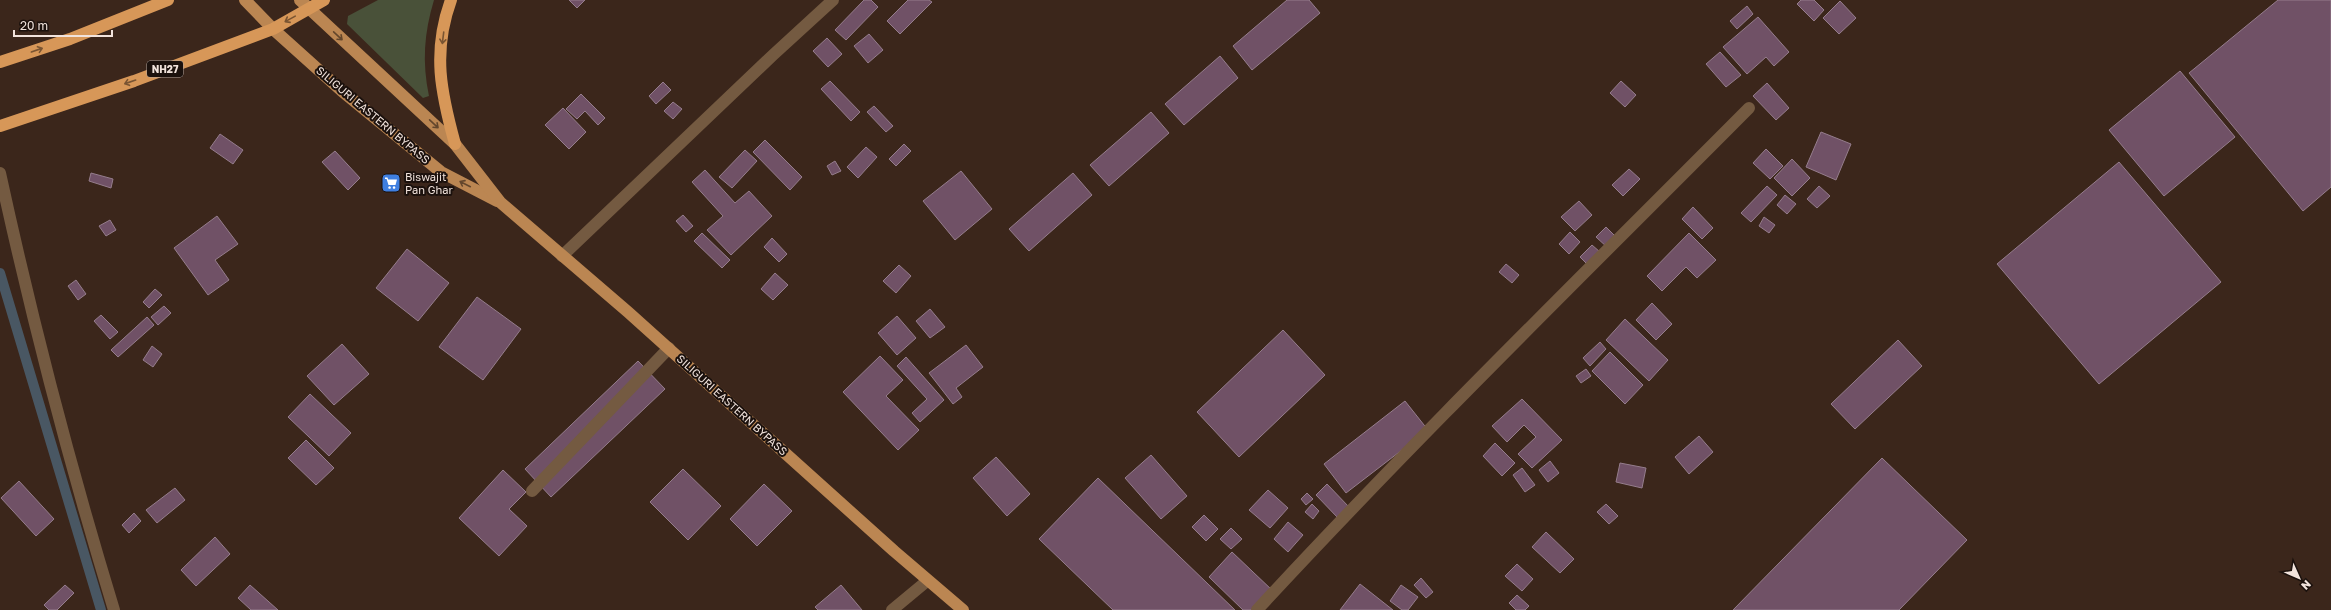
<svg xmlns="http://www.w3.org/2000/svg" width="2331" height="610" viewBox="0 0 2331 610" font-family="'Golos Text',sans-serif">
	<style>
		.green { fill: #495139 }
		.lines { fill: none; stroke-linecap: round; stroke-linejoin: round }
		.stream { stroke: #495763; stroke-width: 10 }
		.building { fill: #705166; stroke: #957d8c }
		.street { stroke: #745a41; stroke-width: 12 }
		.primary { stroke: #bb8652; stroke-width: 12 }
		.highway { stroke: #d79758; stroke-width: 12 }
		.oneway { stroke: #795432 }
		.oneway2 { stroke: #63462c }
		.labels { text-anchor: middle; stroke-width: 4; stroke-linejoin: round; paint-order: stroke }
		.shield { fill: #1b110d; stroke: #b1a49e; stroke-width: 1 }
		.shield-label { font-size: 10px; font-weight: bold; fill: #f1e3dc }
		.street-label { font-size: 11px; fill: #f1e3dc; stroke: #1b110d }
		.poi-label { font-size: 11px; fill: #f1e3dc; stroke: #1b110d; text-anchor: start }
	</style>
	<rect width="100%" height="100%" fill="#3b261b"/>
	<path class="green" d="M378,0H434C424,33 422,62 429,96L423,98L347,24L348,16Z"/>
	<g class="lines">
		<path class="stream" d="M0,273L101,610"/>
	</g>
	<g class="building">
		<path d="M569,0H585L577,8Z"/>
		<path d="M864,0H871L878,7L846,40L835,30Z"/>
		<path d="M908,0H929L932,2L900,34L887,21Z"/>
		<path d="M1287,0H1309L1320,13L1252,70L1233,46Z"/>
		<path d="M1801,0H1814L1824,10L1814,21L1797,4Z"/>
		<path d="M2278,0H2331V187L2303,211L2189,73Z"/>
		<path d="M1840,1L1856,18L1839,34L1823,18Z"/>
		<path d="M1747,6L1753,14L1737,29L1730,21Z"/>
		<path d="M1758,17L1789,52L1774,66L1766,57L1747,74L1723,47Z"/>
		<path d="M869,34L883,50L868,63L854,46Z"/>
		<path d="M827,38L842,54L828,67L813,51Z"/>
		<path d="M1720,52L1741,75L1726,87L1706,64Z"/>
		<path d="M1220,56L1238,78L1184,125L1165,104Z"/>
		<path d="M2180,71L2235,137L2164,196L2109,130Z"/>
		<path d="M830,81L860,112L851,121L821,89Z"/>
		<path d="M1621,81L1636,95L1625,107L1610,93Z"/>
		<path d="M663,82L671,90L656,104L649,96Z"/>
		<path d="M1767,83L1789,108L1776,120L1753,96Z"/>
		<path d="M581,94L605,118L598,125L585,111L577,119L566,109Z"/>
		<path d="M673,102L682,109L673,119L664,111Z"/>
		<path d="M874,106L893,126L886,132L867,112Z"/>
		<path d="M563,108L586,132L569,149L545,125Z"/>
		<path d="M1151,112L1169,133L1109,186L1090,165Z"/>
		<path d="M1821,132L1851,144L1836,180L1806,167Z"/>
		<path d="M220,134L243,150L233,164L210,148Z"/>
		<path d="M765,140L802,177L790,190L753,152Z"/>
		<path d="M904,144L911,151L896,166L889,159Z"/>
		<path d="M866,147L877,157L858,178L847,167Z"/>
		<path d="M1766,149L1783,166L1770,179L1753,163Z"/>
		<path d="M745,150L757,161L732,188L719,177Z"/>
		<path d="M335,151L360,178L348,190L322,162Z"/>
		<path d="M1792,159L1810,178L1792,196L1774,178Z"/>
		<path d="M835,161L841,171L832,175L827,166Z"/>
		<path d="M2119,162L2221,282L2099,384L1997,264Z"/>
		<path d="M1629,169L1640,179L1623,196L1612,185Z"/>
		<path d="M705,170L735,203L749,191L772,216L731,255L707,230L723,216L692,182Z"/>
		<path d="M961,171L992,209L955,240L923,201Z"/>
		<path d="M91,173L113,179L111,188L89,181Z"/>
		<path d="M1073,173L1092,195L1029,251L1009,229Z"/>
		<path d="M1767,186L1777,195L1751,222L1741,213Z"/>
		<path d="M1819,186L1830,196L1817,208L1807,199Z"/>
		<path d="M1785,195L1796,204L1787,214L1777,205Z"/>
		<path d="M1579,201L1592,215L1575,231L1561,217Z"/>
		<path d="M1693,207L1713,228L1702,239L1682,219Z"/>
		<path d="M683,215L693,226L686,232L676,221Z"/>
		<path d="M217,216L238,244L215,260L229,280L208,295L174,248Z"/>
		<path d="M1764,217L1775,225L1769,233L1759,226Z"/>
		<path d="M110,220L116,230L106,236L99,226Z"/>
		<path d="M1606,227L1618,239L1608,248L1596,237Z"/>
		<path d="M1570,232L1580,242L1569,254L1559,244Z"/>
		<path d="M702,233L730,260L722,268L694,241Z"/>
		<path d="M1689,233L1716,260L1697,278L1686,267L1662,291L1647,276Z"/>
		<path d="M772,238L787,254L779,262L764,247Z"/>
		<path d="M1592,245L1600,252L1588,265L1580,257Z"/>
		<path d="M407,249L449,283L418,321L376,288Z"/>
		<path d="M1506,264L1519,275L1512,283L1499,272Z"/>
		<path d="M899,265L911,276L896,293L883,281Z"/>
		<path d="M775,273L788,285L773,300L761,289Z"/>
		<path d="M76,280L86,294L78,300L68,286Z"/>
		<path d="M155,289L162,295L149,308L143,302Z"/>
		<path d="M477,297L521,329L483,380L439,347Z"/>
		<path d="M1652,303L1672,324L1656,340L1636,320Z"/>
		<path d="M164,306L171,313L158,325L151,317Z"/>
		<path d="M930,309L945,327L930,338L916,321Z"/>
		<path d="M101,315L118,332L110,339L94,321Z"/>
		<path d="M897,316L916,338L897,355L878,333Z"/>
		<path d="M147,317L154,325L118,357L111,350Z"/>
		<path d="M1625,319L1668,360L1649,381L1606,340Z"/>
		<path d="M1283,330L1325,375L1239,457L1197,412Z"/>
		<path d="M1898,340L1922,366L1855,429L1831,404Z"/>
		<path d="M1600,342L1606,349L1590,366L1583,358Z"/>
		<path d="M342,344L369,374L334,405L307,376Z"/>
		<path d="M966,345L983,367L956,388L962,397L953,404L929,373Z"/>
		<path d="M152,346L162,354L153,367L143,360Z"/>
		<path d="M1610,352L1643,385L1625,404L1592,371Z"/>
		<path d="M880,356L903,380L886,396L919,430L898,450L843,392Z"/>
		<path d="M906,357L944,400L920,422L912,413L927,399L897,366Z"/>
		<path d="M638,361L665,389L551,497L525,469Z"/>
		<path d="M1586,369L1591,376L1581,383L1576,376Z"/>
		<path d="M310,394L351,433L329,456L288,417Z"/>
		<path d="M1522,399L1562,440L1532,468L1518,454L1536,437L1524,425L1507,442L1492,426Z"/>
		<path d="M1405,401L1428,430L1346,493L1324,464Z"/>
		<path d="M1699,436L1713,452L1689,474L1675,457Z"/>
		<path d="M306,440L334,468L316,485L288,458Z"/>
		<path d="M1495,443L1515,463L1502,476L1483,456Z"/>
		<path d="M1151,455L1187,496L1161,519L1125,478Z"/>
		<path d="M996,457L1030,494L1007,516L973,478Z"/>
		<path d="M1882,458L1967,540L1899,610H1733Z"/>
		<path d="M1550,461L1559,473L1548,482L1539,470Z"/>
		<path d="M1620,463L1646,468L1642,488L1616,482Z"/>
		<path d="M1522,468L1535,485L1525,492L1513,475Z"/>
		<path d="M683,469L721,506L688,540L650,502Z"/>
		<path d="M503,470L526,492L509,509L527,526L499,556L459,518Z"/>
		<path d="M1098,478L1235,610H1113L1039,539Z"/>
		<path d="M19,481L54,519L36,536L1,498Z"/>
		<path d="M764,484L792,511L757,546L730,519Z"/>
		<path d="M1327,484L1349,507L1338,518L1316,495Z"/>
		<path d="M175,488L185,500L157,523L146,510Z"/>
		<path d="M1268,490L1288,508L1270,528L1249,510Z"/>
		<path d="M1307,493L1313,499L1306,505L1301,499Z"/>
		<path d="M1312,504L1319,511L1313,519L1305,512Z"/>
		<path d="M1606,504L1618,516L1609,524L1597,512Z"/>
		<path d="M134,513L141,521L129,533L122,525Z"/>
		<path d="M1204,515L1218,529L1206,541L1192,527Z"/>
		<path d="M1288,522L1303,535L1288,552L1274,539Z"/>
		<path d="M1231,528L1242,539L1231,549L1220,539Z"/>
		<path d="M1546,532L1574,559L1560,573L1532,547Z"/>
		<path d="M215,537L230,554L196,586L181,570Z"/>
		<path d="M1232,552L1273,591L1254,610H1243L1209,577Z"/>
		<path d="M1517,564L1533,579L1522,591L1505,576Z"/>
		<path d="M1421,578L1433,592L1426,598L1414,585Z"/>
		<path d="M1360,584L1393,610H1340Z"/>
		<path d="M65,585L74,593L57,610H49L44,605Z"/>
		<path d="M250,585L278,610H251L238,598Z"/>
		<path d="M841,585L862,610H818L815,607Z"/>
		<path d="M1401,585L1418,597L1408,610H1402L1390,601Z"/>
		<path d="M1517,595L1529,606L1525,610H1516L1509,603Z"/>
	</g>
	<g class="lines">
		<g class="street">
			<path d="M0,173C32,320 70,466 114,610"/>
			<path d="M562,256L773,55L833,0"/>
			<path d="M532,491L669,348"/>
			<path d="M892,610L927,581"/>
			<path d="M1257,610C1416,438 1584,274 1749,108"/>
		</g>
		<g class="primary">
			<path d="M245,0L273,29L342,91L441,172L497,201"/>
			<path d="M300,0L455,144L500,202L628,312L894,551L963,610"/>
		</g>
		<g class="highway">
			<path d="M451,0C432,52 441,93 455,144"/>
			<path d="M0,62L70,39L168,0"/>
			<path d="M0,126L134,81L273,29L324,0"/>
		</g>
	</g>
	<defs><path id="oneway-shaft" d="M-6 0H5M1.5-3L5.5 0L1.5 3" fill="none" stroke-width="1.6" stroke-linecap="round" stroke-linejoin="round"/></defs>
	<g class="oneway">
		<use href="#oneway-shaft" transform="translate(290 19) rotate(151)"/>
		<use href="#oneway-shaft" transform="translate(443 38) rotate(97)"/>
		<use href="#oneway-shaft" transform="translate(37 50) rotate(-19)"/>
		<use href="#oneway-shaft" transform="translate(130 82) rotate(161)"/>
	</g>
	<g class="oneway2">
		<use href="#oneway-shaft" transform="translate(338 36) rotate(43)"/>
		<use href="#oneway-shaft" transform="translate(434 124) rotate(43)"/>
		<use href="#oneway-shaft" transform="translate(465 184) rotate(-153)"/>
	</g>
	<defs>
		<g id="supermarket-square" transform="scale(1)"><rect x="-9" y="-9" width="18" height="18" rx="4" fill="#3f7fe0" stroke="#1b110d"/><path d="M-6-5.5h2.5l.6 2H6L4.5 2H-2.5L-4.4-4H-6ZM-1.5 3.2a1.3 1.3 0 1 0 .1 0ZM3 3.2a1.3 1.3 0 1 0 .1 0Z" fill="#fff"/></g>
	</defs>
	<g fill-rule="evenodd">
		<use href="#supermarket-square" x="391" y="183"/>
	</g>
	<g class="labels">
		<rect class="shield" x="147" y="61" width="36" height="16" rx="3"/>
		<g class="shield-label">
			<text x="165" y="73">NH27</text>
		</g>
		<g class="street-label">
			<text transform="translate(373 115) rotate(40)" y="4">SILIGURI EASTERN BYPASS</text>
			<text transform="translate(732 405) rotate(42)" y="4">SILIGURI EASTERN BYPASS</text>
		</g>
		<g class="poi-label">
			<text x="405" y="181">Biswajit<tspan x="405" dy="13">Pan Ghar</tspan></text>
		</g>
	</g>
	<g transform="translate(2299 578) rotate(135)" stroke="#1b110d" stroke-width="3" paint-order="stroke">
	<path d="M0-3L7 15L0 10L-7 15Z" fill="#f1e3dc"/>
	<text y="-6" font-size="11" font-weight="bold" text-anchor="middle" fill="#f1e3dc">N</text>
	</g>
	<path d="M14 30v6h98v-6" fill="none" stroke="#f1e3dc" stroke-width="2"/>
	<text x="20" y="30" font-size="12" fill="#f1e3dc" stroke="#1b110d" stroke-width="3" paint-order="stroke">20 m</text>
</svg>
